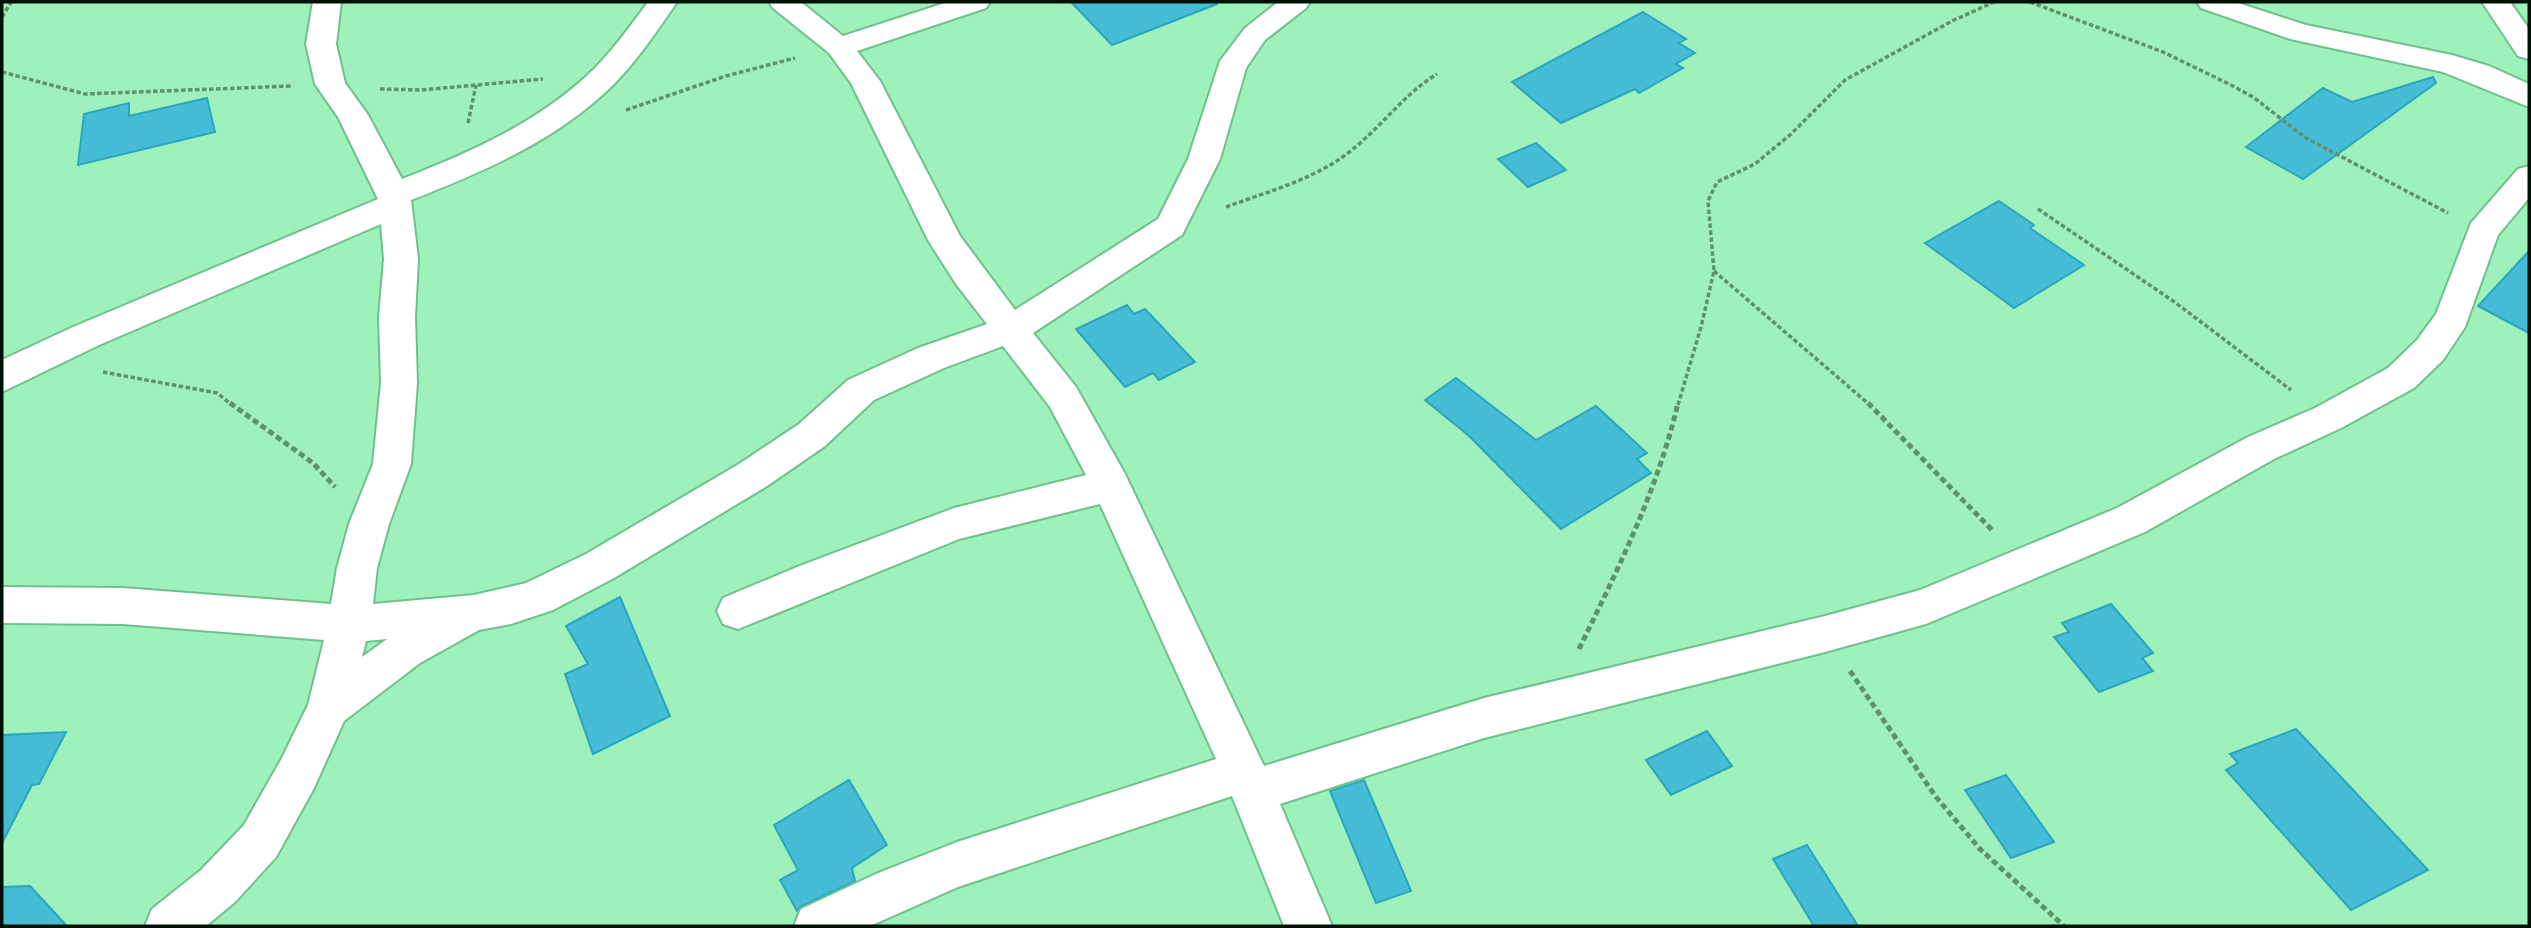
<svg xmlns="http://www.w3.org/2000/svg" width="2531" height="928" viewBox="0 0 2531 928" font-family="Helvetica,sans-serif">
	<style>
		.building { fill: #47bcd6; stroke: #2aa6bf; stroke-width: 2 }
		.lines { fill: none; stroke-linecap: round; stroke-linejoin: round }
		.street-casing { stroke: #6fc08d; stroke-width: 4 }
		.secondary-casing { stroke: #6fc08d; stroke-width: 4 }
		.path-far1 { stroke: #5c936f; stroke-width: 3.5; stroke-dasharray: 4.5 2.5; stroke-linecap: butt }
		.path { stroke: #5c936f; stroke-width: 5; stroke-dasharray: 6 3.5; stroke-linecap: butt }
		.street { fill: #fff; fill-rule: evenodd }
		.secondary { fill: #fff; fill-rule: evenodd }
	</style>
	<rect width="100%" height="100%" fill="#9ff1bc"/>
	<g class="building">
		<path d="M1071,2H1217V4L1112,45Z"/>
		<path d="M1643,12L1686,39L1679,43L1695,53L1676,64L1683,68L1639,93L1635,89L1561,123L1512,82Z"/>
		<path d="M2433,77L2436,83L2303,179L2246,147L2323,88L2352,102Z"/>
		<path d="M207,98L215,132L78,165L84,114L129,103V116Z"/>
		<path d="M1536,143L1566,170L1528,187L1498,159Z"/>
		<path d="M1999,201L2034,225L2030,228L2084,265L2014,308L1925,243Z"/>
		<path d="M2529,251V333L2478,306Z"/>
		<path d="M1127,305L1134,314L1145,309L1195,362L1159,380L1153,373L1125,387L1076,329Z"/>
		<path d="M1456,378L1536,440L1596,406L1647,453L1637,459L1651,473L1561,529L1468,435L1425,400Z"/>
		<path d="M620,597L670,716L593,754L565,674L588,664L566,626Z"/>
		<path d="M2111,604L2153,653L2142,658L2153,671L2099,692L2054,637L2069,632L2062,623Z"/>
		<path d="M2296,729L2428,870L2351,910L2226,770L2238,763L2230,754Z"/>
		<path d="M1707,731L1732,766L1671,795L1646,760Z"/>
		<path d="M66,732L39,784L32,785L2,843V735Z"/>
		<path d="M2006,775L2054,842L2011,858L1965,790Z"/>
		<path d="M849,780L887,845L852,868L855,881L800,907L797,911L780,880L798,870L774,825Z"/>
		<path d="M1364,780L1411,891L1376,903L1330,791Z"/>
		<path d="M1807,845L1858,926H1814L1773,859Z"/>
		<path d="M30,886L67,926H2V887Z"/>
	</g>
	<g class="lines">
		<g class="street-casing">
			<g id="street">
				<path d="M313,2H341L336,44L345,83L368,115L402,179C471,152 540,122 594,69C614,49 631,25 648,2H677C658,30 638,59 615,83C558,140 485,171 411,200L418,259L415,317L417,383L411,464L389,524L377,568L373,604L474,595L526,583L586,554L739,464L799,424L848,380L918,348L987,324L956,284L928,240L851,83L829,53L773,8L769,2H801L843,36L948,2H990L986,8L857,51L880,81L960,236L1015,310L1158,219L1188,159L1220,61L1245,28L1278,2H1310L1306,8L1265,40L1246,68L1220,159L1182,235L1033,333L1076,387L1125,474L1264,766L1484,698L1825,616L1920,590L2117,508L2248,437L2315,408L2388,368L2417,340L2436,314L2471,223L2518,169L2529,166V198L2498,235L2465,327L2443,360L2414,388L2341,428L2274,459L2145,532L1926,624L1825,652L1484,738L1280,804L1332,926H1284L1232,796L958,887L870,926H794L801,909L878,873L957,842L1216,759L1100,504L959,539L738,629L723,624L717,611L723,598L802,565L954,508L1086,475L1050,407L1003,346L944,368L874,400L825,446L767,486L614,578L553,610L511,624L479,630L420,663L344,721L314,788L276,857L235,902L206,926H145L152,909L201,870L244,825L282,758L308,705L324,640L123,624L2,623V587L123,588L331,604L337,568L349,524L373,464L381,383L379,317L384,259L381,224L99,345L2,392V360L73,327L378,199L338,117L315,84L306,44ZM387,639L362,657L366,641Z"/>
				<path d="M2197,2H2235L2306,25L2452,55L2489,66L2529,84V107L2443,72L2290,39L2201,8Z"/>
			</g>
		</g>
		<g class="secondary-casing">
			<path id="secondary" d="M2482,2H2510L2529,29V59L2518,56Z"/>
		</g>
		<g class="path-far1">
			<path d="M2030,2L2163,52L2231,85L2253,97L2306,138L2448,213"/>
			<path d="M2,17L11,2"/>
			<path d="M2,72L85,94L292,86"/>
			<path d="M380,89L421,90L543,79"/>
			<path d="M626,110L726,76L795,58"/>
			<path d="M468,123L476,85"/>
			<path d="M1226,207C1269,191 1317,179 1353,149C1383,125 1404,94 1437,74"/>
			<path d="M2038,209L2176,303L2291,390"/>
			<path d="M1714,271L1870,405"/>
			<path d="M103,372L217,393L232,405"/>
			<path d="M1678,405L1701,327L1714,271L1708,201L1717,182L1755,164L1791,134L1845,80L1952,21L1994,2"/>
		</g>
		<g class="path">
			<path d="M230,403L313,463L335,487"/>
			<path d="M1868,403L1993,531"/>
			<path d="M1579,649C1618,569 1658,489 1678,403"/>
			<path d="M1850,671L1936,797L1980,849L2064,926"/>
		</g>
		<use href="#street" class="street"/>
		<use href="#secondary" class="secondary"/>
	</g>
	<rect width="2531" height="928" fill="none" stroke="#001205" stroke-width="7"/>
</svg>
